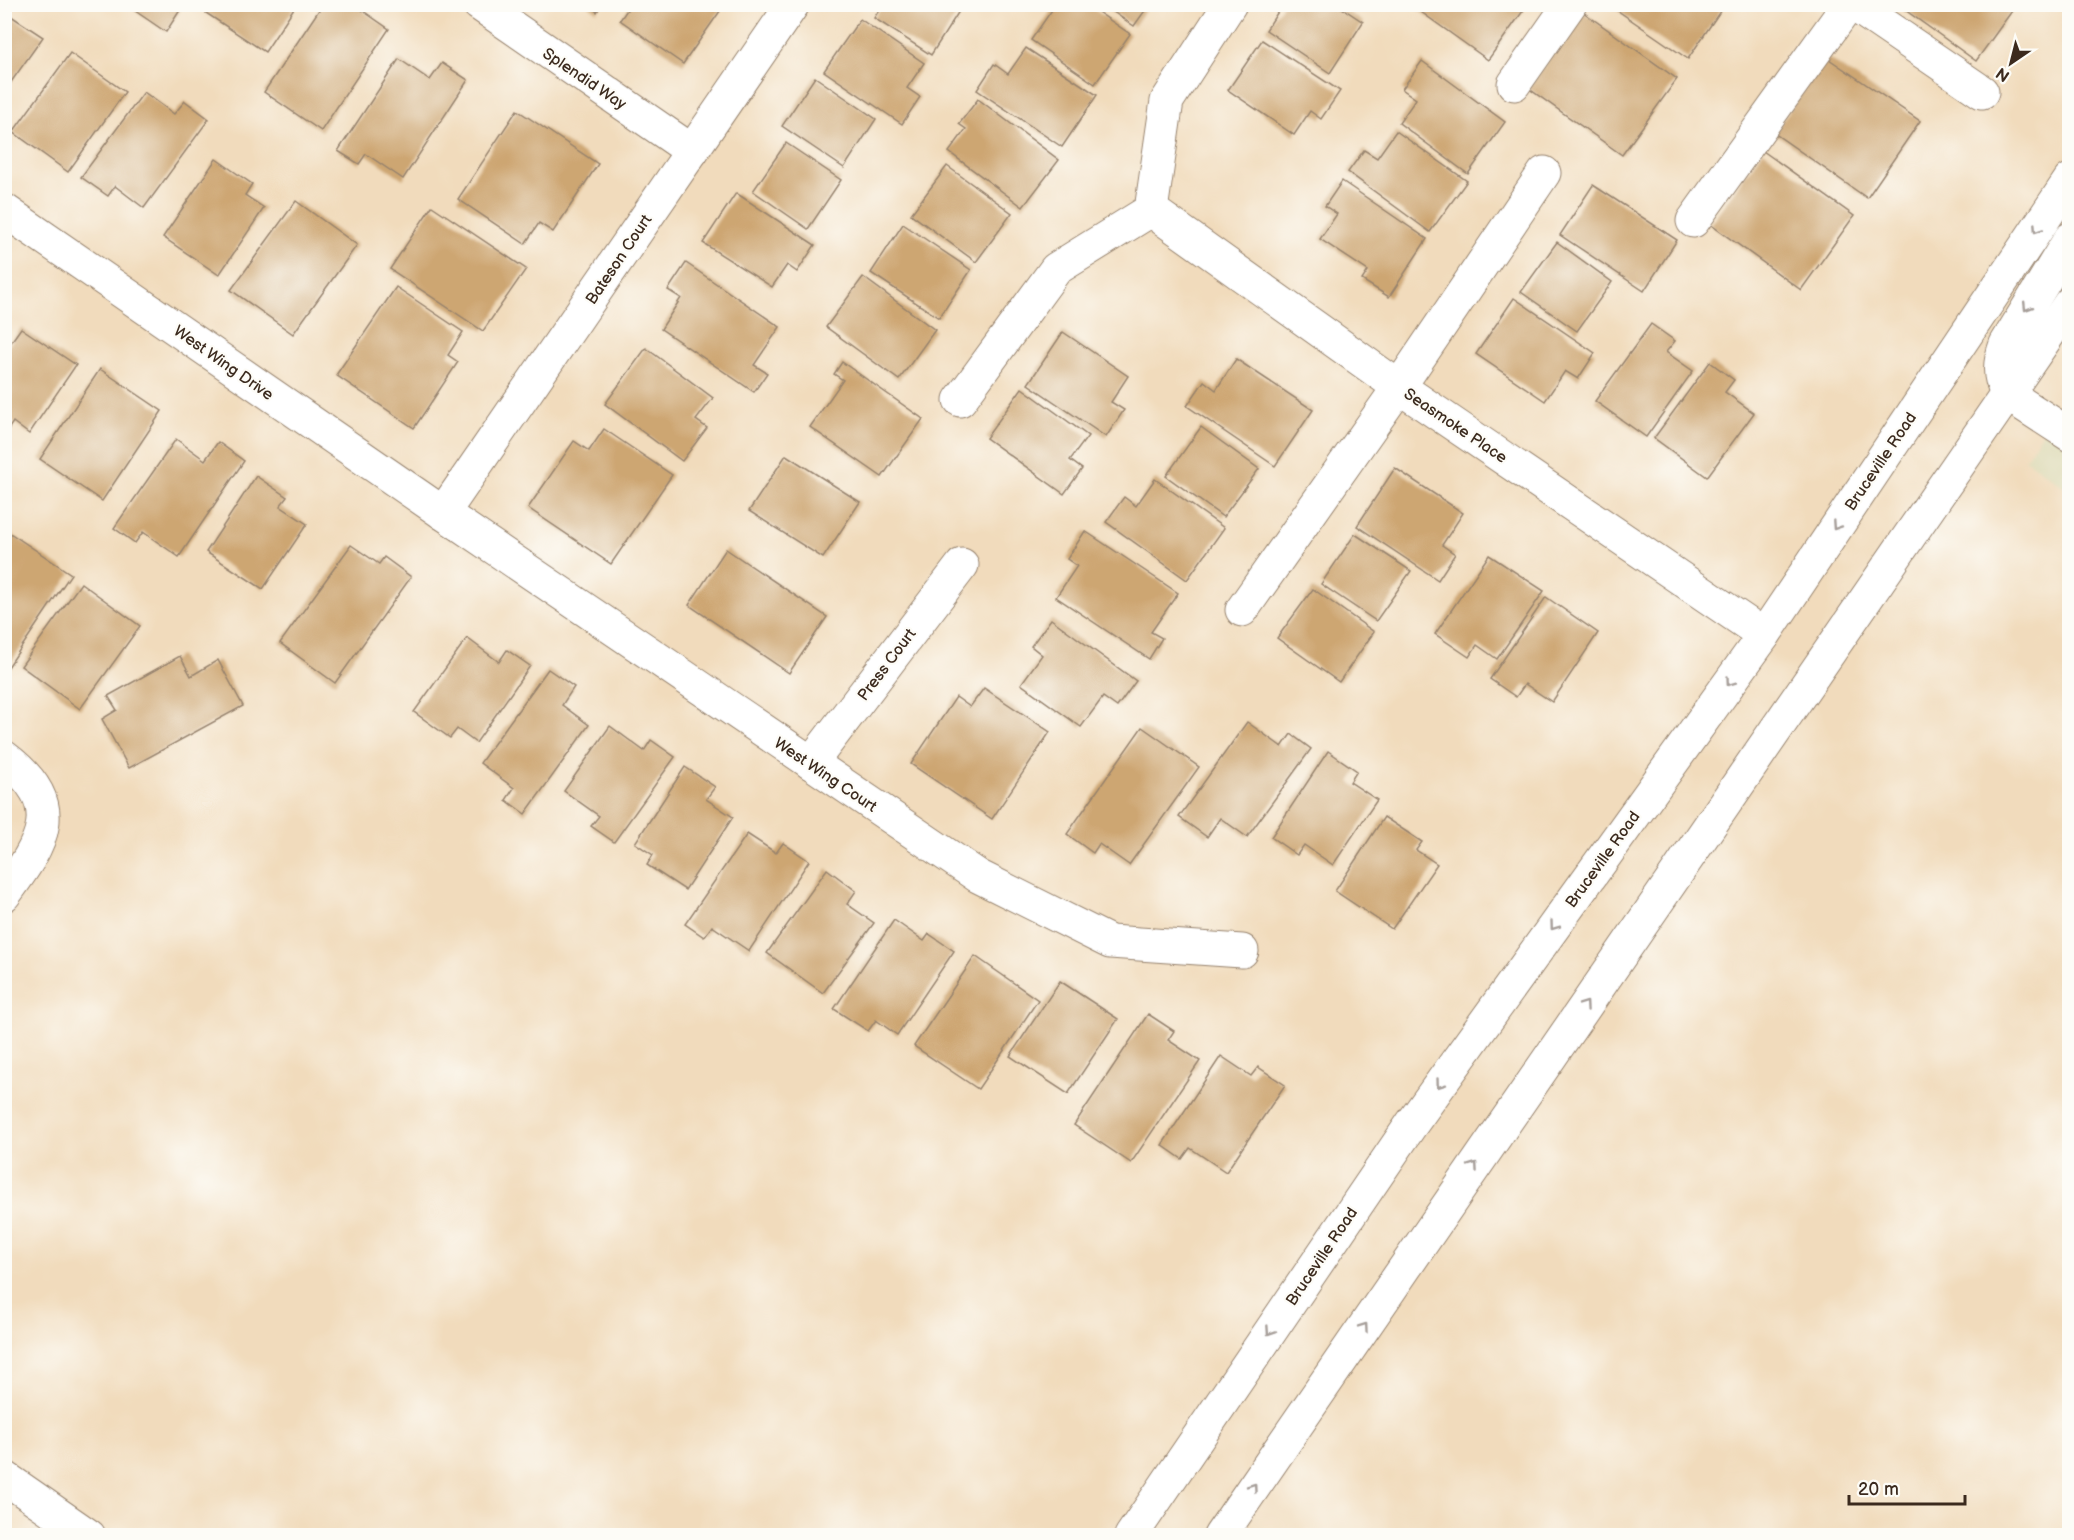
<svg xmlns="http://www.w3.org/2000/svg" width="2074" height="1540" viewBox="0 0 2074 1540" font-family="'Balsamiq Sans',sans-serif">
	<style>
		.built { fill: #e0ddbb }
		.building { fill: #cda672 }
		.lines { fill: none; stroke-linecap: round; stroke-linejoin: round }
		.minor-casing { stroke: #96826d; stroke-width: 35 }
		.major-casing { stroke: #96826d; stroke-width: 35 }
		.minor { stroke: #fff; stroke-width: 33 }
		.major { stroke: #fff; stroke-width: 33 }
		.oneway { stroke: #a79f9a }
		.labels { text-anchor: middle; stroke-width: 4.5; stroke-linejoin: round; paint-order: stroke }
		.street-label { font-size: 16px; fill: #3b2a1e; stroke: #fdfcf7 }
	</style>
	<rect width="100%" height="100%" fill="#fdfcf7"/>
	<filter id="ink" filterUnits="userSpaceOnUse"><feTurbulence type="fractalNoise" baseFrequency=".0167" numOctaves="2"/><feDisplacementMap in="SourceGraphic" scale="12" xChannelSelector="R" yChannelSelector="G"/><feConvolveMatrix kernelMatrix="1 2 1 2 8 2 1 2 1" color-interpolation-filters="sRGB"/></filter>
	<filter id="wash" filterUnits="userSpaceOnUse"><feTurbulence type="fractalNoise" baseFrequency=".008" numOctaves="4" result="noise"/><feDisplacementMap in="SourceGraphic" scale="24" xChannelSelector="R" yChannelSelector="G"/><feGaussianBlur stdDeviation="1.35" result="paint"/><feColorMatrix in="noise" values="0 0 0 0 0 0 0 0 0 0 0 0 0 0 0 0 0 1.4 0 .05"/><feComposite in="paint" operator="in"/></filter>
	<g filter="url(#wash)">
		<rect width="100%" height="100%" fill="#f1dbbc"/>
		<path class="built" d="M2069,398V490L2025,459L2055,414Z"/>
		<g id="blocks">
			<g class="building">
				<path d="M125,4H184L166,32Z"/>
				<path d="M323,4H353L389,29L321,131L264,92Z"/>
				<path d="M587,4H602L597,12Z"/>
				<path d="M631,4H725L683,64L620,20Z"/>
				<path d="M883,4H962L963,5L931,55L874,18Z"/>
				<path d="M1056,4H1086L1130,34L1095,84L1031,40Z"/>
				<path d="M1283,4H1336L1363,22L1330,73L1266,30Z"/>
				<path d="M1410,4H1528L1488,60Z"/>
				<path d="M1608,4H1725L1688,59Z"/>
				<path d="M1903,4H2017L1976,61L1901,7Z"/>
				<path d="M212,5H296L265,52L206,13Z"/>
				<path d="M1103,5H1149L1134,26Z"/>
				<path d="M5,12L43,37L4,92V13Z"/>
				<path d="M1583,12L1677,79L1622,155L1528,88Z"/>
				<path d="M860,19L924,63L907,88L920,97L902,124L824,71Z"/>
				<path d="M1262,40L1340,91L1321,119L1310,111L1294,135L1228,90Z"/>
				<path d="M1026,48L1097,95L1062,147L977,90L994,64L1008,74Z"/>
				<path d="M70,53L125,92L68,172L13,132Z"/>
				<path d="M1826,57L1920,121L1867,198L1774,133Z"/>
				<path d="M399,59L430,80L442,63L468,80L403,179L366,154L359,164L338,151Z"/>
				<path d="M1422,61L1505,122L1468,174L1399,123L1416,99L1402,89Z"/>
				<path d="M815,77L876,119L844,168L782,126Z"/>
				<path d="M144,92L174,114L185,101L209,119L144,208L115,186L108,196L81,177Z"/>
				<path d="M978,99L1059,160L1023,207L949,152L966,129L959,124Z"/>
				<path d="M517,110L598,164L553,232L539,223L525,244L458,199Z"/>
				<path d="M1396,131L1467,181L1430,232L1348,172L1364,150L1377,158Z"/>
				<path d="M786,143L841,180L808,229L753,191Z"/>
				<path d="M1763,151L1854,216L1801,290L1710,224Z"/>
				<path d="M216,159L252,184L245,195L264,208L219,275L163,237Z"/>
				<path d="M947,166L1012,213L976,262L911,214Z"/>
				<path d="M1342,181L1427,239L1389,297L1362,280L1368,271L1320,239L1337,214L1325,206Z"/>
				<path d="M1593,185L1677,240L1644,291L1560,235Z"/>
				<path d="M736,193L815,245L797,272L787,265L772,287L703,243Z"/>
				<path d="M296,201L357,245L293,334L231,290Z"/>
				<path d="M432,206L526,269L483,331L390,269Z"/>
				<path d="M903,224L971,270L939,318L871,273Z"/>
				<path d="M1557,242L1612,282L1577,331L1521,292Z"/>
				<path d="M686,263L780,327L754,365L767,373L754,392L661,329L681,298L668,290Z"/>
				<path d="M863,277L935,330L899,380L826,327Z"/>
				<path d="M396,287L463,332L448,355L458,362L414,428L336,375Z"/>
				<path d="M1514,298L1595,353L1578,379L1565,371L1545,401L1476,354Z"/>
				<path d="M1651,324L1675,341L1666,352L1693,371L1646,437L1595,401Z"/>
				<path d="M21,328L76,365L29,434L13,422L7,431L4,429V352Z"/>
				<path d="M1063,332L1128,376L1111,402L1124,410L1106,437L1028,384Z"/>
				<path d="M646,348L713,398L696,420L707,428L682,461L605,404Z"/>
				<path d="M1236,359L1313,410L1275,466L1187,406L1204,381L1216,390Z"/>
				<path d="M842,362L923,419L882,477L810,427L843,380L834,374Z"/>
				<path d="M1710,362L1734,380L1725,392L1754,413L1707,477L1654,438Z"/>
				<path d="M100,369L162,411L102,501L40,459Z"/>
				<path d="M1022,388L1088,436L1070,460L1082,469L1064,494L986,438Z"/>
				<path d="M1201,427L1259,469L1223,517L1166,476Z"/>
				<path d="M604,429L672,475L611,564L528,508L574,441L589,451Z"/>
				<path d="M176,439L205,460L218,442L244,461L179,557L143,532L135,543L114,528Z"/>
				<path d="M786,455L860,502L823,558L749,511Z"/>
				<path d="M1395,468L1463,513L1442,545L1455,554L1438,580L1357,526Z"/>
				<path d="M256,476L287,497L280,506L307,524L263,589L206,552Z"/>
				<path d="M1155,479L1224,528L1187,580L1106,522L1124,497L1136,506Z"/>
				<path d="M1085,531L1178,593L1151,632L1162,638L1149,659L1056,597L1077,566L1067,559Z"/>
				<path d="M10,533L71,574L6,670L4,541Z"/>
				<path d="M1355,534L1411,571L1376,621L1321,584Z"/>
				<path d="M351,545L379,564L384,557L411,577L335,683L280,643Z"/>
				<path d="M726,549L827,617L789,673L689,605Z"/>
				<path d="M1489,555L1544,591L1497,659L1477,645L1469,657L1435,634Z"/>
				<path d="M81,583L140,626L80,709L21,666Z"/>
				<path d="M1313,589L1374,632L1339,682L1277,638Z"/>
				<path d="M1546,597L1598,633L1552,702L1525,684L1516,697L1490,679Z"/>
				<path d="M1051,619L1136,681L1117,707L1103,697L1081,727L1021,684L1042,655L1031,646Z"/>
				<path d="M467,638L499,662L507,650L530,666L476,743L457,729L450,738L414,712Z"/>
				<path d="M180,656L191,676L218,660L243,706L129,768L102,719L117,710L108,696Z"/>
				<path d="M548,669L574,687L562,705L589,725L525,814L506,800L514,788L480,763Z"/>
				<path d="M984,688L1050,732L992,819L911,764L956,697L970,707Z"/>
				<path d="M1247,722L1282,747L1291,734L1311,749L1247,837L1220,818L1207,837L1179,817Z"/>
				<path d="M610,726L644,751L651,740L675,757L614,842L591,826L599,816L564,791Z"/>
				<path d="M1142,727L1199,767L1129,865L1099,844L1093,853L1067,834Z"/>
				<path d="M1328,751L1357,771L1350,782L1377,800L1333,865L1304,845L1297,855L1271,837Z"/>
				<path d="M685,767L715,787L706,799L733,817L685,890L647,865L653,855L635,843Z"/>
				<path d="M1384,817L1422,842L1416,850L1437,864L1392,929L1335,891Z"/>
				<path d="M747,834L776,853L783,843L809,861L749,951L712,926L704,937L685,924Z"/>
				<path d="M827,869L856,891L847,904L874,923L823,993L767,953Z"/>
				<path d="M894,920L924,941L929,934L954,951L897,1035L876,1020L868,1031L834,1009Z"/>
				<path d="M975,956L1038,1000L978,1089L914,1046Z"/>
				<path d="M1060,981L1118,1019L1068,1094L1010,1056Z"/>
				<path d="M1148,1014L1174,1031L1168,1040L1200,1061L1131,1163L1074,1125Z"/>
				<path d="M1221,1056L1251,1076L1258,1067L1285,1085L1226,1172L1190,1148L1182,1159L1162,1145Z"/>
			</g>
		</g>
	</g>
	<g filter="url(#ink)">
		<use href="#blocks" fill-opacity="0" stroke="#96826d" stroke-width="1.5"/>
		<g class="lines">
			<g class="minor-casing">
				<g id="minor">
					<path d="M479,4L692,151"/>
					<path d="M1853,4L1982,92"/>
					<path d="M1514,84L1570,4"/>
					<path d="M4,210L443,513L978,876L1110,942L1242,951"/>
					<path d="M1151,210L1399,387L1764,635"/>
					<path d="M1693,221L1849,4"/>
					<path d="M2007,394L2070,435"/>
					<path d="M960,400L1056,269L1151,210L1167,101L1230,4"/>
					<path d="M443,513L793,4"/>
					<path d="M1242,610L1399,387L1544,173"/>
					<path d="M4,757C68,805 43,842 4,895"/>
					<path d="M811,763L962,565"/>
					<path d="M4,1477L89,1536"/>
				</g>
			</g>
			<g class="major-casing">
				<g id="major">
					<path d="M2007,394C1998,375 1999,363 2006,344L2070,239"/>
					<path d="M1131,1536L1411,1125L1764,635L2070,180"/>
					<path d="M1220,1536L2070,303"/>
				</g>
			</g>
			<use href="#minor" class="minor"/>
			<use href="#major" class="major"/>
		</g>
		<defs><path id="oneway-chevron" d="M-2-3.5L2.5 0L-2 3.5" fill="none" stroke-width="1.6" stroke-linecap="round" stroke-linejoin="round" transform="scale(1.5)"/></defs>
		<g class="oneway">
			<use href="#oneway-chevron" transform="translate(2037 229) rotate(124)"/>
			<use href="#oneway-chevron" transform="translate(2027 307) rotate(122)"/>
			<use href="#oneway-chevron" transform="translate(1836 526) rotate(124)"/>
			<use href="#oneway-chevron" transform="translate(1730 682) rotate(126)"/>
			<use href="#oneway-chevron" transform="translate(1554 926) rotate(126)"/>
			<use href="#oneway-chevron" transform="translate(1585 1005) rotate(-55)"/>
			<use href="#oneway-chevron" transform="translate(1440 1084) rotate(126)"/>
			<use href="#oneway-chevron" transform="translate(1474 1166) rotate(-55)"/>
			<use href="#oneway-chevron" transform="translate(1364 1327) rotate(-55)"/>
			<use href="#oneway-chevron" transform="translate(1270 1331) rotate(124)"/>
			<use href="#oneway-chevron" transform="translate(1253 1487) rotate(-55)"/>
		</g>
	</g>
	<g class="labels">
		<g class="street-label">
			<text transform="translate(585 78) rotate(34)" y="6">Splendid Way</text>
			<text transform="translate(618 259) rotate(-56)" y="6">Bateson Court</text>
			<text transform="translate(224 362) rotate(35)" y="6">West Wing Drive</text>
			<text transform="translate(1456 425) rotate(34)" y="6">Seasmoke Place</text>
			<text transform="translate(1880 461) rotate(-56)" y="6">Bruceville Road</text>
			<text transform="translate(886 664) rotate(-53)" y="6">Press Court</text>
			<text transform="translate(826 774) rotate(34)" y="6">West Wing Court</text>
			<text transform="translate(1602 859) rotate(-54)" y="6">Bruceville Road</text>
			<text transform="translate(1321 1256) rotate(-56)" y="6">Bruceville Road</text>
		</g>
	</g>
	<rect width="2074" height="1540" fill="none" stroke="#fdfcf7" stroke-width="24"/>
	<g transform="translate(2011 63) rotate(215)" stroke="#fdfcf7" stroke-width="4.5" paint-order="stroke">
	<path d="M0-4.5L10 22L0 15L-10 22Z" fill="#3b2a1e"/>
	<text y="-9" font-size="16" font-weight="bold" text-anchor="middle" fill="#3b2a1e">N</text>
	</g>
	<path d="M1849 1495v9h116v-9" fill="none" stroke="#3b2a1e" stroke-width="3"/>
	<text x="1858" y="1495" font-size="18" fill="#3b2a1e" stroke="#fdfcf7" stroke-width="4.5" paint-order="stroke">20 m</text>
</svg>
